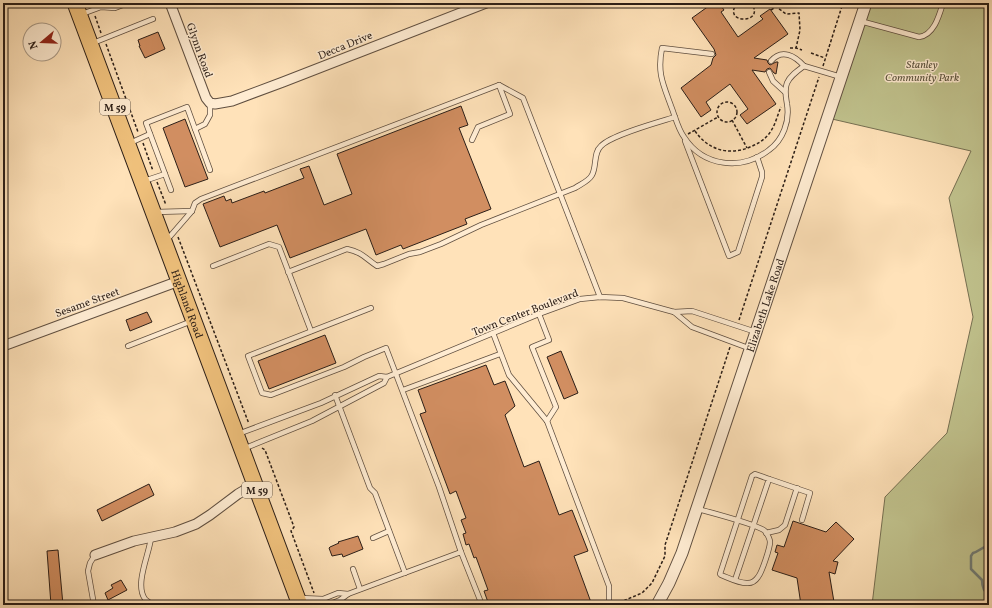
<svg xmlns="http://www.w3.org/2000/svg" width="992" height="608" viewBox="0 0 992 608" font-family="Vollkorn,serif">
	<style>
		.green { fill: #c1c38e; stroke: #767052 }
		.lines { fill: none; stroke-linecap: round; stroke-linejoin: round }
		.stream { stroke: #727d76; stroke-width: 2.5 }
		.building { fill: #d18e61; stroke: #2b1e17 }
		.service-casing { stroke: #604f40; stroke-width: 6 }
		.minor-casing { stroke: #604f40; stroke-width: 11 }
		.tertiary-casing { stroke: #604f40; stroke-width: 13 }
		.trunk-casing { stroke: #2b1e17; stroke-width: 17 }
		.path { stroke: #2b1e17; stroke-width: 1.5; stroke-dasharray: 3 2; stroke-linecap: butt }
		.service { stroke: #ffecd2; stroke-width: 4.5 }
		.minor { stroke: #ffecd2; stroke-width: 9 }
		.tertiary { stroke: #ffecd2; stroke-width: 11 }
		.trunk { stroke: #f0c17c; stroke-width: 15 }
		.labels { text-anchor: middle; stroke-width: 3; stroke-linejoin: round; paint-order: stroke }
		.shield { fill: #ffecd2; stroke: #6b5c4f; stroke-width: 1 }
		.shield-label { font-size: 10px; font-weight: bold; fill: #2b1e17 }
		.street-label { font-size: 11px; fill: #2b1e17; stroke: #ffecd2 }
		.park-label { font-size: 11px; font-style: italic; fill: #58503b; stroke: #ffecd2 }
	</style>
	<rect width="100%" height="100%" fill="#ffe2b9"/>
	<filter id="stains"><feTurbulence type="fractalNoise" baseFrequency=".005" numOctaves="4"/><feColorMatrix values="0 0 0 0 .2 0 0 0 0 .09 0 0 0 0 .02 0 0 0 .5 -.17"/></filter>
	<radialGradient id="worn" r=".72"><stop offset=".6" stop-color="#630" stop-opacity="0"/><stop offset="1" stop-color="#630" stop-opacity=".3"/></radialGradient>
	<path class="green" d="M870,3H989V605H872L885,497L947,433L973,317L949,198L971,151L832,119Z"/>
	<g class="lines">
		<path class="stream" d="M989,546C983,546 980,551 973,553L971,556V569L982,580C982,586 984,592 989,595"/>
	</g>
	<g class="building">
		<path d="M713,3H719L724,10L721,12L738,37L763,19L760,16L770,9L788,34L754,58L767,60L768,63L770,65L776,62H778L776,74L774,73L770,68L767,69L765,72L752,70L776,104L747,124L740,115L748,109L730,84L706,102L711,110L701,117L681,88L711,65L713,58L716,55L714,49L692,18Z"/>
		<path d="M158,32L165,49L145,58L139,46H140L138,40Z"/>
		<path d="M461,106L468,125L459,128L491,209L465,219L467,224L403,249L401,245L376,255L366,229L290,258L277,225L220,247L203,204L224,196L226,201L231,199L232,203L264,191L265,193L304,178L300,169L309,166L324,205L352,194L337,154Z"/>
		<path d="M185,119L208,179L185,187L163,128Z"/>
		<path d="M147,312L152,322L130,331L126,320Z"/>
		<path d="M325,335L336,363L269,389L258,361Z"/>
		<path d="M561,351L578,393L564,399L547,357Z"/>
		<path d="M486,365L494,385L505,381L515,406L505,415L524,467L539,461L559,515L572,510L588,551L574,556L592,605H489L484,591L488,590L476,557L474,558L469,544L466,545L463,534L466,533L461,520L466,518L456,491L450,494L420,414L426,412L418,390Z"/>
		<path d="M149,484L154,495L102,521L97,510Z"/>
		<path d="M793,521L826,532L836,522L854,539L833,561L838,562L835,574L829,572L834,602L816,605H801L797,578L772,570L778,553L775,552L777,545L784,547Z"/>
		<path d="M358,536L363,549L343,557L342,554L332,556L329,548L330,547L339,543L338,542Z"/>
		<path d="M58,550L63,605H51L47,551Z"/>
		<path d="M121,580L127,590L108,600L105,593L113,588L111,585Z"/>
	</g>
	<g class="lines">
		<g class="service-casing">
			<g id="service">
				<path d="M82,14L101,7L115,8L128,3"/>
				<path d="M860,21L919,37C934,35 939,16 943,3"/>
				<path d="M93,43L153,19"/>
				<path d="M712,54L662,48C657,73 663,84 671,106C675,116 678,129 684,137C703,167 742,171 769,150C783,140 790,121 787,104C786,97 784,90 787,83C790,76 797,71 804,66L841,77"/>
				<path d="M771,61C782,48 795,56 804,66"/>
				<path d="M769,72L773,81L785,92"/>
				<path d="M195,129L205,124L210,115V103"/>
				<path d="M472,140L478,127L510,114L499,85"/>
				<path d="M685,141L729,256L738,252L762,177V172L757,157"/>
				<path d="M130,143L150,134"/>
				<path d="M144,181L165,174"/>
				<path d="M171,190L146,123L187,107L210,170"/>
				<path d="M156,212L192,211"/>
				<path d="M166,241L192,211L195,203L201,199L499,85L523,98L600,297"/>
				<path d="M213,266L269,244L279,247L311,331"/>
				<path d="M288,272L347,249C362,252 365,258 377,266L384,264L409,254L420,252L441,244L481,225L575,188C581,184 589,181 592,175C597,166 593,153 601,146C611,135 659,122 675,117"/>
				<path d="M371,308L248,356L262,393L271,395L344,367L364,357L386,348L439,487L461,552"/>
				<path d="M674,312L692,327L751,349"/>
				<path d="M539,314L549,340L532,347L556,407L547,421"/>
				<path d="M493,333L509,375L547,421L609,586V605"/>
				<path d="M128,346L192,321"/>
				<path d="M403,390L500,354"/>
				<path d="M335,395L370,488L375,493L405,573"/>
				<path d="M238,434L321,403L379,376L387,377L539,314L580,299L600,297L623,298L674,312L692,311L756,332"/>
				<path d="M243,449L312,421L384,383L387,377"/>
				<path d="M769,479L810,493L802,520"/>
				<path d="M698,509C709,512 759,525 765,531C767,534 770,538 770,542C770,548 762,572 758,577C756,580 752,583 748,583C740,584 729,578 721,575L720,574L752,476L755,474L769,479L735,580"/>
				<path d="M766,533L779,530L785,525L797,488"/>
				<path d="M151,537C150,553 134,584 145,599C147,601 150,603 153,605"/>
				<path d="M373,538L389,531"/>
				<path d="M353,569L360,589"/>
				<path d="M301,598L323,599L338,593L348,594"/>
				<path d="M94,605L88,571L90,563L95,555"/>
				<path d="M328,605L340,600L348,594L461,552L482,605"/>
			</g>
		</g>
		<g class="minor-casing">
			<g id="minor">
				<path d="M170,3L206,98L210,103L215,104L232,101L283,82L486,3"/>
				<path d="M3,346L179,281"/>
				<path d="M95,555L134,541L175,532L196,524L210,515L238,494L255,484"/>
			</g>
		</g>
		<g class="tertiary-casing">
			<g id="tertiary">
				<path id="s1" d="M657,605L669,583L682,553L866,3"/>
			</g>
		</g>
		<g class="trunk-casing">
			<g id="trunk">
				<path id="s2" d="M75,3L300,605"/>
			</g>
		</g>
		<g class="path">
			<path d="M737,3C721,25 767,24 751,3"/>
			<path d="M771,3L786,14L799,13L800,30L796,48"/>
			<path d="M771,10L776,7"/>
			<path d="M95,16L101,33"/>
			<path d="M106,44L138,132"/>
			<path d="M790,48H796L802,50"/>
			<path d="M811,53L825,58"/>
			<path d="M823,66L843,3"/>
			<circle cx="727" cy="112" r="10"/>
			<path d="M732,120L747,148"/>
			<path d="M695,131C708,150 729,156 750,147C757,144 763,141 768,135C775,127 777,116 781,107"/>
			<path d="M688,134L718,117"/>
			<path d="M143,143L153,171"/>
			<path d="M157,182L166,205"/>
			<path d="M178,237L249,424"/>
			<path d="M739,320L819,77"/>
			<path d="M262,448L265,450L294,527L291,531L314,593"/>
			<path d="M623,605V601L642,593L652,583L665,556V545L730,347"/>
		</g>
		<use href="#service" class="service"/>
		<use href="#minor" class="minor"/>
		<use href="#tertiary" class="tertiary"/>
		<use href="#trunk" class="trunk"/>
	</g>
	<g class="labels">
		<g class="shield">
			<rect x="100" y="99" width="30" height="16" rx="3"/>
			<rect x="242" y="482" width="30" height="16" rx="3"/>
		</g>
		<g class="shield-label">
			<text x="115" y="111">M 59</text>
			<text x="257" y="494">M 59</text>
		</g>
		<g class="street-label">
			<text transform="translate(345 45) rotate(-22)" y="4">Decca Drive</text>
			<text transform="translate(200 50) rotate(70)" y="4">Glynn Road</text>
			<text transform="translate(87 302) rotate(-20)" y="4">Sesame Street</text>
			<text dy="4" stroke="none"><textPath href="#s2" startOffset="321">Highland Road</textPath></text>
			<text dy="4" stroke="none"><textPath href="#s1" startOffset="319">Elizabeth Lake Road</textPath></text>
			<text transform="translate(525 312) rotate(-21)" y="4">Town Center Boulevard</text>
		</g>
		<g class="park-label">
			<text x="922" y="68">Stanley<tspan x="922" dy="13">Community Park</tspan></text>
		</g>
	</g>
	<rect width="992" height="608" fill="none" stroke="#ffe2b9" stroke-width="16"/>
	<rect x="4" y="4" width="984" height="600" fill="none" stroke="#2b1e17" stroke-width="2"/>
	<rect x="8" y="8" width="976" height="592" fill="none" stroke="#2b1e17"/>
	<g transform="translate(42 42) rotate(251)"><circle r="19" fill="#ffecd2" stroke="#aa9a87"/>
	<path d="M0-3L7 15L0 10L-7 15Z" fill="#8f2418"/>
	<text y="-6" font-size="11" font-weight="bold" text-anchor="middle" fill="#2b1e17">N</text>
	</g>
	<rect width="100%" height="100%" filter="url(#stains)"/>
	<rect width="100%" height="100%" fill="url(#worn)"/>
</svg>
